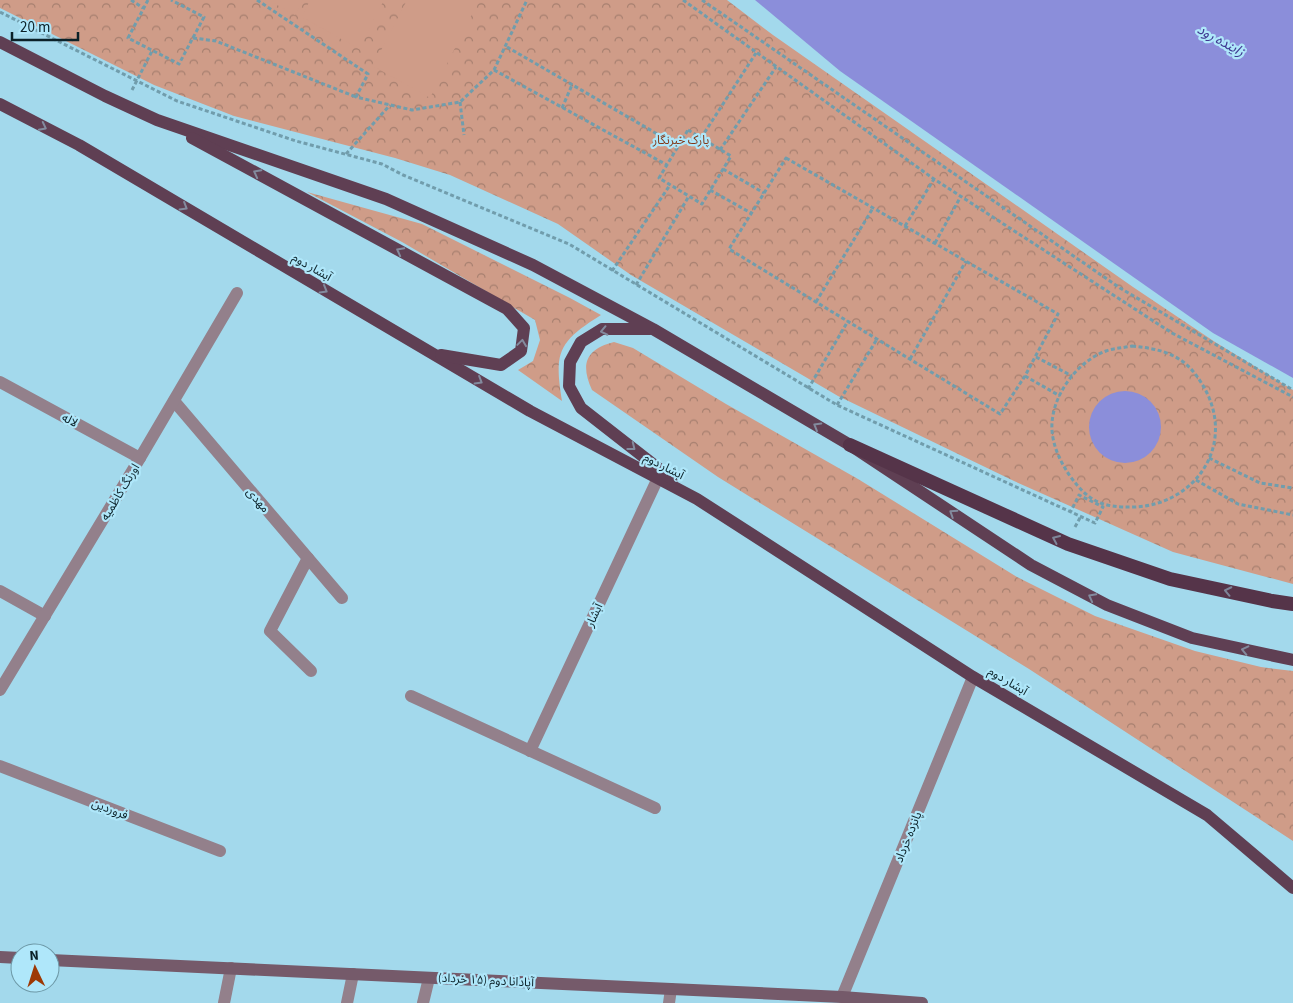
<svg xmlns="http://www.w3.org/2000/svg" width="1293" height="1003" viewBox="0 0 1293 1003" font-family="'Source Sans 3','Noto Sans Arabic',sans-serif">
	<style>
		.park { fill: url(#park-crowns) }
		.pitch { fill: #cf9c88 }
		.water { fill: #8b8eda }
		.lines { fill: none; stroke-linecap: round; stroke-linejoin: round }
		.path { stroke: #719dac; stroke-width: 3; stroke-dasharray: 4 2.5; stroke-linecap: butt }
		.minor { stroke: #93808b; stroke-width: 12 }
		.secondary { stroke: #755a6a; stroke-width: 12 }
		.primary { stroke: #5f3f53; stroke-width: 12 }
		.trunk { stroke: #553449; stroke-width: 14 }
		.oneway { stroke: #838b9e }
		.oneway2 { stroke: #7e8599 }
		.labels { text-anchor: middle; stroke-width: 4.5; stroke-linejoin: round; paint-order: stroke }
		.park-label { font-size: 12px; fill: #823616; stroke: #afe7fa }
		.street-label { font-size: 12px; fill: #0b2128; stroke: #afe7fa }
		.water-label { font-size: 14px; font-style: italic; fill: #3f3891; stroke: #afe7fa }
	</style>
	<defs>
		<pattern id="park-crowns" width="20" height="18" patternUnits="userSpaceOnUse" patternTransform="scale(1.25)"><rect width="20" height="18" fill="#cf9c88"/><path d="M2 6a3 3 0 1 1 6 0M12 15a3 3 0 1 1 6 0" fill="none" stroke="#a67f6f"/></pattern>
	</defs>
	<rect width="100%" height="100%" fill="#a3d9ec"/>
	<g class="park">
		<path d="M0,0H727L773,35L1133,287L1215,342L1293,390V584L1173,552L1014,481L838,396L631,275L558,224L450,175L395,158L234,116L154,85L0,8Z"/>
		<path d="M307,192L422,224L570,298L601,315C558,342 554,352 562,401L518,370L533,361L540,340L535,320L402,242Z"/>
		<path d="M614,342L633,348L726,404L858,479L1017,577L1095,616L1195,651L1261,667L1293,671V841L1029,669L718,477L592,390C580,364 586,349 614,342Z"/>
	</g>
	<g class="pitch">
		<path d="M268,0H303L295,15Z"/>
		<path d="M310,0H384L359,49L302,17Z"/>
		<path d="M407,0H479L430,98L373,66Z"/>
	</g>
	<g class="water">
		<path d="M755,0H1293V378L1213,333L840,71Z"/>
		<circle cx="1125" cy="427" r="36"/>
	</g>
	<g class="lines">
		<g class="path">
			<path d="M131,0L143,8"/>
			<path d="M148,0L128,38L179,64L204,17L171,0"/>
			<path d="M257,0L368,74L356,97L412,110L460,102L494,70L527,0"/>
			<path d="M683,0L934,179L1172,333L1293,397"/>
			<path d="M702,0L1120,288L1293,390"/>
			<path d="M0,12L177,101L296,141L382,164L403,175L569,244L837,405L1095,523L1103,507L1079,495L1071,511"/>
			<path d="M193,38L216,41L356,97"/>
			<path d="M507,47L678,146"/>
			<path d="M494,70L667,165"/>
			<path d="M132,90L152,51"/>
			<path d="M460,102L464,135"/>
			<path d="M562,108L572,85"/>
			<path d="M688,130L731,156L702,204L659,178Z"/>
			<path d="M701,138L756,53"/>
			<path d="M720,150L776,67"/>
			<path d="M346,154L390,105"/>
			<path d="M786,158L1058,314L1025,376L1000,414L729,249Z"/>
			<path d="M723,169L764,193"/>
			<path d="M710,190L751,213"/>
			<path d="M905,226L934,179"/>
			<path d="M935,243L961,196"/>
			<path d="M612,271L670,185"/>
			<path d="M636,285L689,196"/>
			<path d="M816,302L873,208"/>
			<path d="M1132,346C1150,348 1166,350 1182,361C1193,369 1201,381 1207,393C1234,449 1193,505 1134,507C1102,508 1088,501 1070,476C1062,464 1056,453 1053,438C1046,404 1073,363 1106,351C1114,348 1123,348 1132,346Z"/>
			<path d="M1036,357L1072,376"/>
			<path d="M910,359L966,261"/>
			<path d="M1025,376L1060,396"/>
			<path d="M808,389L848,321"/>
			<path d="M837,405L877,339"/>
			<path d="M1209,458L1260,483L1293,488"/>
			<path d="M1196,480L1238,504L1293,515"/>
			<path d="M1075,527L1081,516"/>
		</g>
		<g class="minor">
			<path d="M0,382L140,458"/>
			<path d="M174,401L342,598"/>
			<path d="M308,558L270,631L311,671"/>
			<path d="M0,591L45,616"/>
			<path d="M0,690L140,458L237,293"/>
			<path d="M411,696L655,808"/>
			<path d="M530,751L658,478"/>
			<path d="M0,766L220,851"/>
			<path d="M842,997L973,677"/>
			<path d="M224,1003L231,968"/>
			<path d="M347,1003L353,974"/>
			<path d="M423,1003L429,978"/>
			<path d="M669,1003L671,989"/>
		</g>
		<g class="secondary">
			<path d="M0,957L20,958"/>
			<path d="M50,960L842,997L922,1003"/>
		</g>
		<g class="primary">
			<path d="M0,42L105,96L157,120L386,199L533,265L653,329L850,445L1031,565L1107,605L1192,638L1293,660"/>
			<path d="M0,104L79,145L530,411L697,499L973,677L1207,815L1293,888"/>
			<path d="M192,138L507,309L524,328L521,351L501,365L441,355"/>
			<path d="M650,329H602L581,342L570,362L569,386L581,408L672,479"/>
		</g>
		<path class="trunk" d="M850,445L1068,544L1170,579L1272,601L1293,604"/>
	</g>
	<defs><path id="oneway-chevron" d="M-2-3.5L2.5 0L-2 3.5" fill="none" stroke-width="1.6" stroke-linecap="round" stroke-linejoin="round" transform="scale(1.25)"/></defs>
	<g class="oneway">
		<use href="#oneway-chevron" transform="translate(43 127) rotate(27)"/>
		<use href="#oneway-chevron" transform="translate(257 173) rotate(-152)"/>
		<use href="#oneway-chevron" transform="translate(184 207) rotate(31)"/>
		<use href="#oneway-chevron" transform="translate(400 251) rotate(-152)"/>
		<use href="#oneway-chevron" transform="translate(324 290) rotate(30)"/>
		<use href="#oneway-chevron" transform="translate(604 331) rotate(168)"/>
		<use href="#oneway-chevron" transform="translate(522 343) rotate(-82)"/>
		<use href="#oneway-chevron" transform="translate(479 381) rotate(31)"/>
		<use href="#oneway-chevron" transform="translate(817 426) rotate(-150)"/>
		<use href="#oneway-chevron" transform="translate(632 447) rotate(38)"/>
		<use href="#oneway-chevron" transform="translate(953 513) rotate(-147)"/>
		<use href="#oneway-chevron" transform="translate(1092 597) rotate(-152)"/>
		<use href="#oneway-chevron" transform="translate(1245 650) rotate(-167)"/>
	</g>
	<g class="oneway2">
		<use href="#oneway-chevron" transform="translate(1056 539) rotate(-156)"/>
		<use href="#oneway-chevron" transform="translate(1228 591) rotate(-168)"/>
	</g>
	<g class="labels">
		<g class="park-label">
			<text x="681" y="144">پارک خبرنگار</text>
		</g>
		<g class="street-label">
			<text transform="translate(312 267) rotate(30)" y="4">آبشار دوم</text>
			<text transform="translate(70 420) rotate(29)" y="4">لاله</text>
			<text transform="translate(664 466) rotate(27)" y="4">آبشار دوم</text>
			<text transform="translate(120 492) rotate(-59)" y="4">اورنگ کاظمیه</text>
			<text transform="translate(258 500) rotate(49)" y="4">مهدی</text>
			<text transform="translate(594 615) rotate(-65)" y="4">آبشار</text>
			<text transform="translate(1008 681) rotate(31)" y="4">آبشار دوم</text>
			<text transform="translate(110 809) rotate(21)" y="4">فروردین</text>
			<text transform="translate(908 837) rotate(-68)" y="4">پانزده خرداد</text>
			<text transform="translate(486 980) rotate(3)" y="4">آپادانا دوم (۱۵ خرداد)</text>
		</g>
		<g class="water-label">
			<text transform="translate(1221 40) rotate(29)" y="5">زاینده رود</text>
		</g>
	</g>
	<g transform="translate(35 968) rotate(356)"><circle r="24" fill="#afe7fa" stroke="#6d98a6"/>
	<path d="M0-4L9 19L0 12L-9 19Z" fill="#9d3905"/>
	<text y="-8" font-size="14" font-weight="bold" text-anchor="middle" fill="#0b2128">N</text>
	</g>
	<path d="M12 32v8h66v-8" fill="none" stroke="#0b2128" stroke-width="2.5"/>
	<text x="20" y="32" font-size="15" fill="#0b2128" stroke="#afe7fa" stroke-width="4" paint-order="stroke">20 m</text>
</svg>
